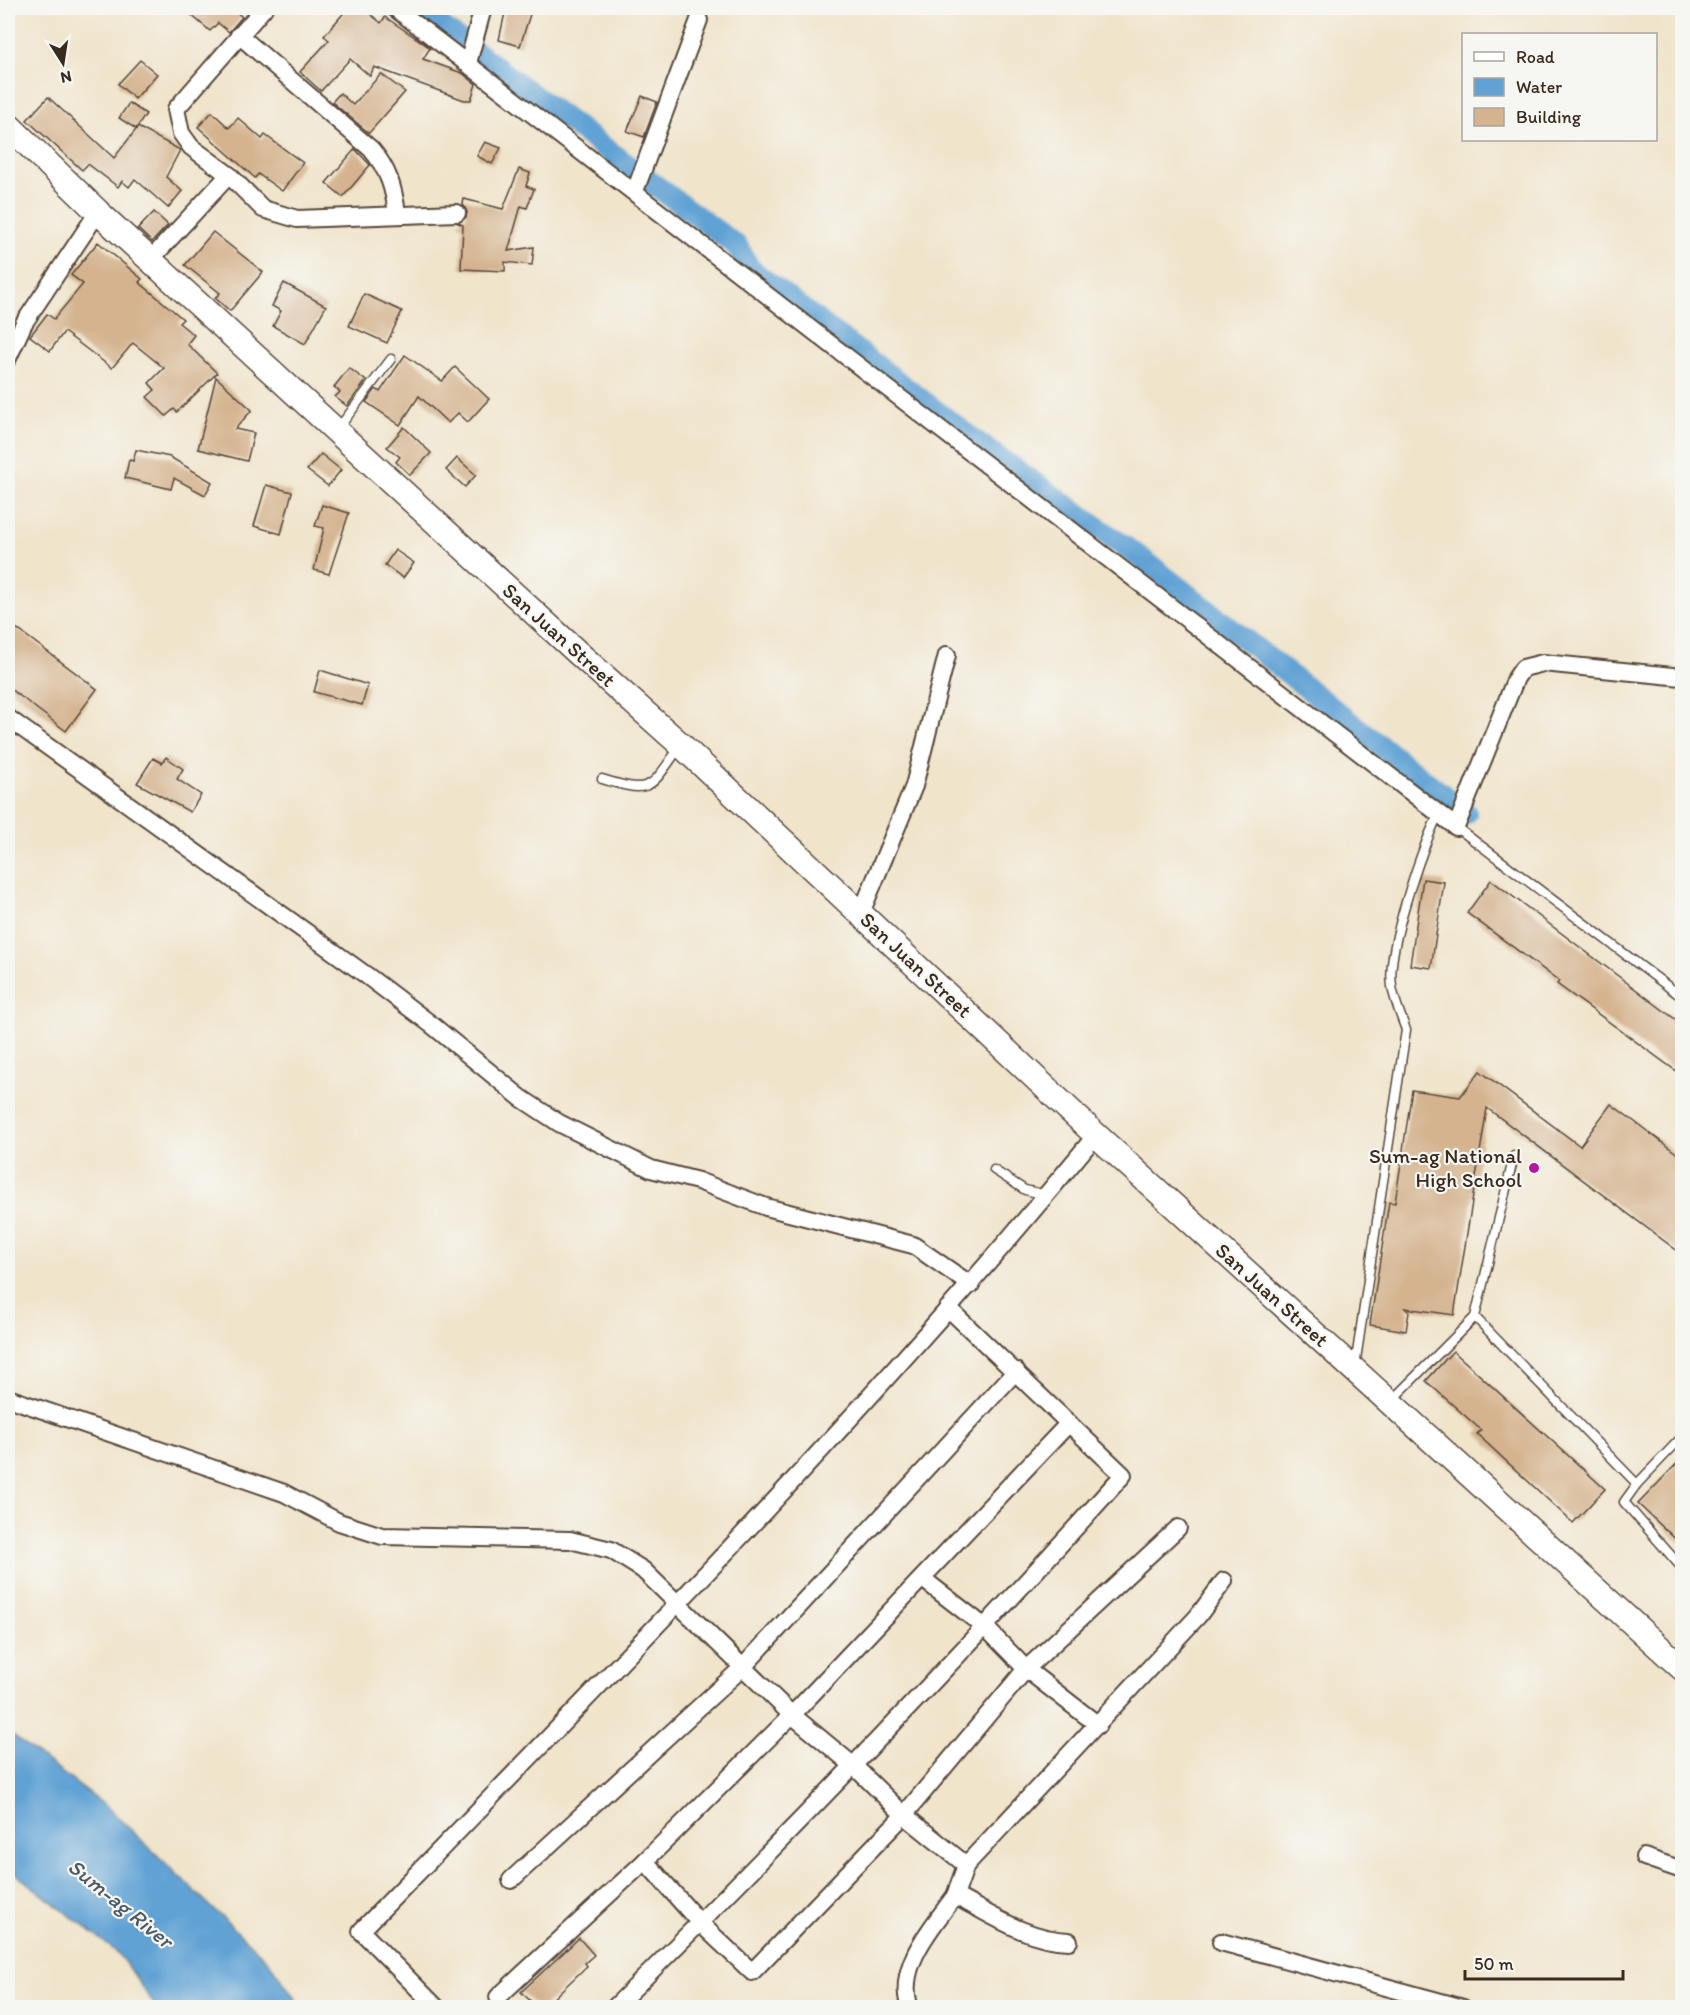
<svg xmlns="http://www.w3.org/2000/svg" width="1690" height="2015" viewBox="0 0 1690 2015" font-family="Itim,sans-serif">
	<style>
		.water { fill: #61a2d4; stroke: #4e6679; stroke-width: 1.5 }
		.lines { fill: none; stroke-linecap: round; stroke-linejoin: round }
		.canal { stroke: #61a2d4; stroke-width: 22 }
		.building { fill: #d4b38e }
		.service-casing { stroke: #564638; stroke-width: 11 }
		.minor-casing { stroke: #564638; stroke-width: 20 }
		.secondary-casing { stroke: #564638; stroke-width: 27 }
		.service { stroke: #fff; stroke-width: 8 }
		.minor { stroke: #fff; stroke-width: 16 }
		.secondary { stroke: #fff; stroke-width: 24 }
		.poi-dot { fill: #b5179e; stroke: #f6f6f2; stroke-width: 2 }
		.labels { text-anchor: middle; stroke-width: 4.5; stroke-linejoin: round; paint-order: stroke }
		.street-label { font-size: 21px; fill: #3b2a1e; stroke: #f6f6f2 }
		.poi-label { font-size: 21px; fill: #3b2a1e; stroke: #f6f6f2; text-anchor: end }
		.water-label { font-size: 22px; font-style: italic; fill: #4a5a67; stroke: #f6f6f2 }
	</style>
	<rect width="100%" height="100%" fill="#f6f6f2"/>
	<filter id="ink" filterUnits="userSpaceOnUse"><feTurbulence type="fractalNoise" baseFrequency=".0167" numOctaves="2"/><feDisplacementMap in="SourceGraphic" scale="12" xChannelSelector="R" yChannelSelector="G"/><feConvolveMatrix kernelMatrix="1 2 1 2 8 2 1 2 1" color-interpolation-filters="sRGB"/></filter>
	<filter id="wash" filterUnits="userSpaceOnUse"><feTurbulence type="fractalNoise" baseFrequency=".008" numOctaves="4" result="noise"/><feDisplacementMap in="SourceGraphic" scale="24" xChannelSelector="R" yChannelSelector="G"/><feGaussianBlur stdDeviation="1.35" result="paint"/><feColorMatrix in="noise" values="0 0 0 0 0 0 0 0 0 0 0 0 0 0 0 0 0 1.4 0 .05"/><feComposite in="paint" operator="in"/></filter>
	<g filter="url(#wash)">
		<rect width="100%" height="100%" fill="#f0e4cb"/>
		<path class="water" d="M8,1732L107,1807L269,1962L301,2007H156L118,1953L8,1868Z"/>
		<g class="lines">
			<path class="canal" d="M416,8L737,246L750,269L978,443L1141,558L1466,813"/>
		</g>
		<g id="blocks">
			<g class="building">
				<path d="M183,8H232L242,17L229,32L218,23L210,31Z"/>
				<path d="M348,8H363L381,23L385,17L419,40L430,48L423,59L462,73L476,84L471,100H464L374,67L370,76L350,59L321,91L300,72L329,40L324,36Z"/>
				<path d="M506,8H532L520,46L499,40Z"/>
				<path d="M140,60L157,74L135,99L118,84Z"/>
				<path d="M381,74L405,92L369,133L332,102L340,93L353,105Z"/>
				<path d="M642,96L657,102L644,137L627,131Z"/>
				<path d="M48,97L114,158L138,127L180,150L166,177L182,191L168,208L135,179L129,187L122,181L118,187L88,164L82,170L27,120Z"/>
				<path d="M129,103L146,114L136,129L119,118Z"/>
				<path d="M212,112L229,128L238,118L262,139L265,135L303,163L282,191L258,174L255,178L198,127Z"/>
				<path d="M485,142L501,148L492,164L477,156Z"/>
				<path d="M355,149L370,165L343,197L326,183Z"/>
				<path d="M519,169L530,173L526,186L534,189L527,208L521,206L508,251L534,247L532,265L505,262V271L461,269L463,225L458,223L466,217L467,212L463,204L464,199L503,209Z"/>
				<path d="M154,212L168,225L152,242L138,229Z"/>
				<path d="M213,232L263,272L230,311L215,298L220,293L185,265Z"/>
				<path d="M98,242L142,279L139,282L183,319L179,323L194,335L187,344L217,373L177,412L174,409L166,416L147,397L155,390L149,383L164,368L133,343L112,368L64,332L50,351L30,336L47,314L54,319L83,284L71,275Z"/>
				<path d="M284,283L326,306L305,344L273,326L281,311L272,306Z"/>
				<path d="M364,294L402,311L387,343L349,326Z"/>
				<path d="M405,355L442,381L455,367L489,399L468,422L458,413L448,423L419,396L400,425L366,402L376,389L380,392Z"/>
				<path d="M349,368L366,381L347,406L335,397L340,392L334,387Z"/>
				<path d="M216,377L252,410L235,429L254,433L247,461L198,449Z"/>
				<path d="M404,427L431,453L410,475L396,462L400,457L387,447Z"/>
				<path d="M136,450L170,457L212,482L205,495L174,478L171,489L125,478L129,460L133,461Z"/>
				<path d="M321,454L341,470L328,486L307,470Z"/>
				<path d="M457,458L476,475L465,487L446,470Z"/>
				<path d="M266,485L292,492L281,534L254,526Z"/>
				<path d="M322,505L349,513L329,574L314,570L324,528L315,526Z"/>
				<path d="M395,550L414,563L403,578L385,565Z"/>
				<path d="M8,622L97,689L66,731L8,687Z"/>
				<path d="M320,670L368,685L362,705L314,692Z"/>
				<path d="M166,757L183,769L177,779L201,795L190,812L137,783L153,758L162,763Z"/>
				<path d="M1423,879L1444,882L1431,968L1410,965Z"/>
				<path d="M1491,880L1683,1025V1076L1557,984L1559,981L1467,913Z"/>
				<path d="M1480,1071L1580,1146L1611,1104L1683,1158V1255L1487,1108L1454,1315L1405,1308L1409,1312L1406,1331L1370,1325L1389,1202L1395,1203L1412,1090L1460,1097Z"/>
				<path d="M1453,1351L1605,1489L1573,1523L1477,1434L1481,1430L1426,1381Z"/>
				<path d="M1683,1457V1546L1638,1504Z"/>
				<path d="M579,1938L594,1955L585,1963L587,1966L544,2007H537L521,1992Z"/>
			</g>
		</g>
	</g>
	<g filter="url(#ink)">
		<use href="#blocks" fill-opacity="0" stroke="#564638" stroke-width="1.5"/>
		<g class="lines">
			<g class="service-casing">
				<g id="service">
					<path d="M337,430L391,359"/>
					<path d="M602,779C653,795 650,788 679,748"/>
					<path d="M1456,827L1682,997"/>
					<path d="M994,1170L1025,1190L1047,1195"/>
					<path d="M1475,1317L1637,1484"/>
					<path d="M1355,1366L1406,1030C1401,1016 1394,1000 1392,986C1386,950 1422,848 1439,813"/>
					<path d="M1392,1400L1475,1317L1514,1156"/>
					<path d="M1682,1437L1637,1484L1624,1502L1682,1568"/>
				</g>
			</g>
			<g class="minor-casing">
				<g id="minor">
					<path d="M264,8L176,109L181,133L191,147L229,175L263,209L297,219L457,213"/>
					<path d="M395,8L1456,827L1516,678L1523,668L1543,663L1682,677"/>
					<path d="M239,35L371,149C388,169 394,188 397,214"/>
					<path d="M468,63L483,8"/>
					<path d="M635,191L699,20"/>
					<path d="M151,259L229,175"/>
					<path d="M8,358L24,323L98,212"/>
					<path d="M8,718L366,975L432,1025L521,1098L559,1123L651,1169L698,1181L766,1207L913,1245L971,1285"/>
					<path d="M861,913L914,786L947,655"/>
					<path d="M8,1398L284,1493L339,1522L382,1536L570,1540L611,1550L643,1570L792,1715L855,1767L904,1815L966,1865L1198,1616L1224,1581"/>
					<path d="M923,1579L986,1628L1026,1669L1098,1725"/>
					<path d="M1644,1857L1682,1870"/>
					<path d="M645,1861L700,1923L752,1972L904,1815L1026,1669L1178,1528"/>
					<path d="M966,1865L955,1896C992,1915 1027,1940 1069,1941"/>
					<path d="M511,1880L743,1667L1016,1371"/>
					<path d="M1221,1942L1463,2008"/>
					<path d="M498,1997L645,1861L792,1715L1069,1423"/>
					<path d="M437,2008L361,1931C613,1672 867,1414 1096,1135"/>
					<path d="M614,2008C789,1835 959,1658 1123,1475L948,1308"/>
					<path d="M910,2008C895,1967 933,1926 955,1896"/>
				</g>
			</g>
			<g class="secondary-casing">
				<path id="secondary" d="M8,125L98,212L578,653L681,745L1096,1135L1682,1668"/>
			</g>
			<use href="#service" class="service"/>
			<use href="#minor" class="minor"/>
			<use href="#secondary" class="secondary"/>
		</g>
	</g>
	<circle class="poi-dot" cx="1534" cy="1168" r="6"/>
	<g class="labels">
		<g class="street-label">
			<text transform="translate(559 635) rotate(42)" y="7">San Juan Street</text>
			<text transform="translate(916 965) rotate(43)" y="7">San Juan Street</text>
			<text transform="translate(1272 1295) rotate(42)" y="7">San Juan Street</text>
		</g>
		<g class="poi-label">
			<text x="1522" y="1163">Sum-ag National<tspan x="1522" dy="24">High School</tspan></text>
		</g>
		<g class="water-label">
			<text transform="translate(121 1903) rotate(39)" y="8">Sum-ag River</text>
		</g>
	</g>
	<rect width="1690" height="2015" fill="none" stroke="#f6f6f2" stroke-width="30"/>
	<rect x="1462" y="33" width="195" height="108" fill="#f6f6f2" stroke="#aba49d" stroke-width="1.5"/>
	<rect x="1474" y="52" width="30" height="9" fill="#ffffff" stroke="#aba49d" stroke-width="1.5"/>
	<text x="1516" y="63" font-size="18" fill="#3b2a1e">Road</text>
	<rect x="1474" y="78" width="30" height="18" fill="#61a2d4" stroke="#aba49d" stroke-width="1.5"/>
	<text x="1516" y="93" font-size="18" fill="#3b2a1e">Water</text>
	<rect x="1474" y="108" width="30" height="18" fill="#d4b38e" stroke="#aba49d" stroke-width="1.5"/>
	<text x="1516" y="123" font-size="18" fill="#3b2a1e">Building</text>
	<g transform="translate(63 63) rotate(168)" stroke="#f6f6f2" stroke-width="4.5" paint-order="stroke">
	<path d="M0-4.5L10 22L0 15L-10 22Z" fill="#3b2a1e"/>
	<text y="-9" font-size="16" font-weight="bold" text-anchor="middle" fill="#3b2a1e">N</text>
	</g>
	<path d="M1465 1970v9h158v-9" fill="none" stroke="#3b2a1e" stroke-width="3"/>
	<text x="1474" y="1970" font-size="18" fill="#3b2a1e" stroke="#f6f6f2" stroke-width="4.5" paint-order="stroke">50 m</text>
</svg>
